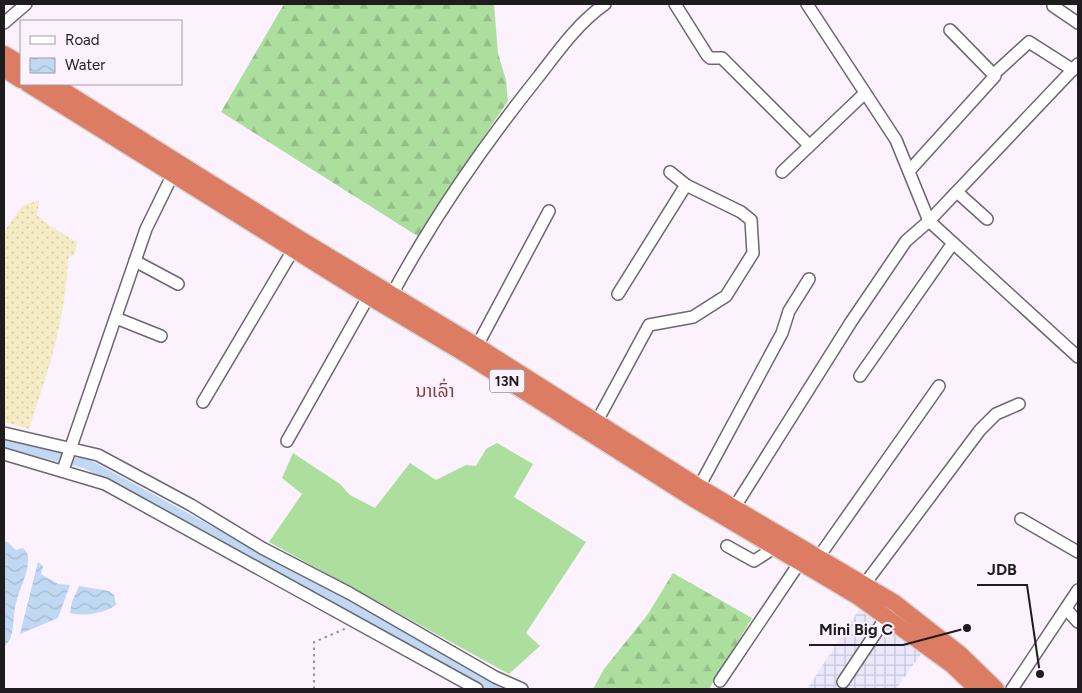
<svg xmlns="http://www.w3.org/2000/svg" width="1082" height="693" viewBox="0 0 1082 693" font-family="Figtree,'Noto Sans Lao',sans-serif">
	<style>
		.industrial { fill: url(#industrial-grid) }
		.forest { fill: url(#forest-firs) }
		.sand { fill: url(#sand-dots) }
		.garden { fill: #acde9e }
		.water { fill: url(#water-waves) }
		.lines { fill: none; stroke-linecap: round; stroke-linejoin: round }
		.canal { stroke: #c0d8f3; stroke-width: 10 }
		.minor-casing { stroke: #6e6670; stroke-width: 14 }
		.highway-casing { stroke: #d7d6d7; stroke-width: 19 }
		.path { stroke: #99929a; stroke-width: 2; stroke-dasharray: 2.5 4; stroke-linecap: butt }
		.minor { stroke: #fff; stroke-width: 11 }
		.highway { stroke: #dc7c63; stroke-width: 16 }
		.labels { text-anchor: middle; stroke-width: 4; stroke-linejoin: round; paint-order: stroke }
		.shield { fill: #fbf2fd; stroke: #615c62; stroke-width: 1 }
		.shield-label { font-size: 14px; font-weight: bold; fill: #1f1c20 }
		.quarter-label { font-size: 18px; fill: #833b40; stroke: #fbf2fd }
		.leader { fill: none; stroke: #1f1c20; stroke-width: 2 }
		.callout-dot { fill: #1f1c20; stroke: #fbf2fd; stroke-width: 2 }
		.callout-label { font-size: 16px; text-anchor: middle; font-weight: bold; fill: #1f1c20; stroke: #fbf2fd; stroke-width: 4; stroke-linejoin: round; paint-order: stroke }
	</style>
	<defs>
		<pattern id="industrial-grid" width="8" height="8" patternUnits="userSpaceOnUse" patternTransform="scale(1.25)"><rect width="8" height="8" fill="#ebe8fe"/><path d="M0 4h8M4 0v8" fill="none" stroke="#c9c6d9"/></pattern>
		<pattern id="forest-firs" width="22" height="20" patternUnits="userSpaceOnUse" patternTransform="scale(1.25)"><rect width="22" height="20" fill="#acde9e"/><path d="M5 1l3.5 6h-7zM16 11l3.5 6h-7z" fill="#94be88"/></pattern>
		<pattern id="sand-dots" width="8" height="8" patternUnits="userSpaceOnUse" patternTransform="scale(1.25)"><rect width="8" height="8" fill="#f5ecc6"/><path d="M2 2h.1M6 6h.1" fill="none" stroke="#d2caaa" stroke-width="1.8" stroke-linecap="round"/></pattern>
		<pattern id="water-waves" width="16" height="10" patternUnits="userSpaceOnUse" patternTransform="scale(1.25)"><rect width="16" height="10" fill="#c0d8f3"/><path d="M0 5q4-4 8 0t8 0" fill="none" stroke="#a5b9d0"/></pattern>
	</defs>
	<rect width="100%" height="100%" fill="#fbf2fd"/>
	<path class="industrial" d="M859,610L921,654L896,689H807Z"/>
	<g class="forest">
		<path d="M284,4H494L498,53L506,80L508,101L455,179L419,237L221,112Z"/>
		<path d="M673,573L752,618L709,689H593L604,669L648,614Z"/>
	</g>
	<path class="sand" d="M39,200L37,215L50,226L77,242L75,254L68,258C66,319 48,372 29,429L4,422V232L22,206Z"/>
	<path class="garden" d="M497,443L533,464L514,497L586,542L526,633L540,646L509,674L269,542L302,494L282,478L293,453L340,484L350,495L375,508L410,463L436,480L466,465L476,466L486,449Z"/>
	<g class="water">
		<path d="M4,542H7L16,550L23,548C26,551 28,554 28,558C29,573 19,589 16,603C12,617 16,637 4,647Z"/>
		<path d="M38,562L43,566L41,574L58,584L70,585L58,618L20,634Z"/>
		<path d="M79,586L109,591L114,595L116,605C106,613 82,617 70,613L72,602Z"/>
	</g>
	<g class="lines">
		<path class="canal" d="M4,443L87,464L419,644L496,689"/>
		<g class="minor-casing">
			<g id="minor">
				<path d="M675,4L707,55L710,58H722L809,145"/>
				<path d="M807,4L896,140L929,221L1078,357"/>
				<path d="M1053,6L1078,23"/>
				<path d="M4,23L26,4"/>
				<path d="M994,74L1029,42L1073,70"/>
				<path d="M909,171L995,76L950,30"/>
				<path d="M670,172L686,185"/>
				<path d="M782,172L865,93"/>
				<path d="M957,192L987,219"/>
				<path d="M135,261L178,284"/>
				<path d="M389,300C431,221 483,146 539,76C559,50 578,23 605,4"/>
				<path d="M116,318L161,336"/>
				<path d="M477,346L549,211"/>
				<path d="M860,376L953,243"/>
				<path d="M203,402L293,250"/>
				<path d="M596,423L649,325L693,317L726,296L753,253L751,220L741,212L686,185L618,294"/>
				<path d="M4,433L98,455L191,505L262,548L349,593L495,677L522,689"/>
				<path d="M287,441L371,292"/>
				<path d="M4,454L105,484L477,689"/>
				<path d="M63,470L146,229L173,174"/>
				<path d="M699,487L782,333L789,311L809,279"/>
				<path d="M731,513L851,322L906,241L929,221L1078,64"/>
				<path d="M1021,519L1078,552"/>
				<path d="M727,546L754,561L774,548"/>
				<path d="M818,558L939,386"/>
				<path d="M864,585L980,430L996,414L1019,404"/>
				<path d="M1066,609L1078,622"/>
				<path d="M720,681L800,562"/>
				<path d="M843,682L887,616"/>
				<path d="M1012,689L1078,590"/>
			</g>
		</g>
		<g class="highway-casing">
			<g id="highway">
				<path d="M4,54L21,64"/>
				<path d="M4,69L21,80"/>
				<path d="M28,84L368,296L470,357L692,498L857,596L952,665L977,689"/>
				<path d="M53,84L300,239L477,346L699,487L895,603L960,654L996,689"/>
			</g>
		</g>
		<path class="path" d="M314,689V642L347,628"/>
		<use href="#minor" class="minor"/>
		<use href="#highway" class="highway"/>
	</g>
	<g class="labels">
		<rect class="shield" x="489.5" y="369.5" width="35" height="23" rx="4"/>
		<g class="shield-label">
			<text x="507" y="386">13N</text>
		</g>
		<g class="quarter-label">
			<text x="435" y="397">ນາເລົ່າ</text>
		</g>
	</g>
	<path class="leader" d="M1040 674L1027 585H977M967 628L903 645H809"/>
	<g class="callout-dot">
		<circle cx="1040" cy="674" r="5"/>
		<circle cx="967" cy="628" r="5"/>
	</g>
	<g class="callout-label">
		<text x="1002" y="575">JDB</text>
		<text x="856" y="635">Mini Big C</text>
	</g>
	<rect width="1082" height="693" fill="none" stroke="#1f1c20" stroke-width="10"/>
	<rect x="20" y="20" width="162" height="65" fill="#fbf2fd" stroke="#a39ca5"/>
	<rect x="30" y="36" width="25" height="8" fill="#ffffff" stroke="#a39ca5"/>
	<text x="65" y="45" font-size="15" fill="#1f1c20">Road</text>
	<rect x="30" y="58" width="25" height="15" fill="url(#water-waves)" stroke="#a39ca5"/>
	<text x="65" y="70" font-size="15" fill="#1f1c20">Water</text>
</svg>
